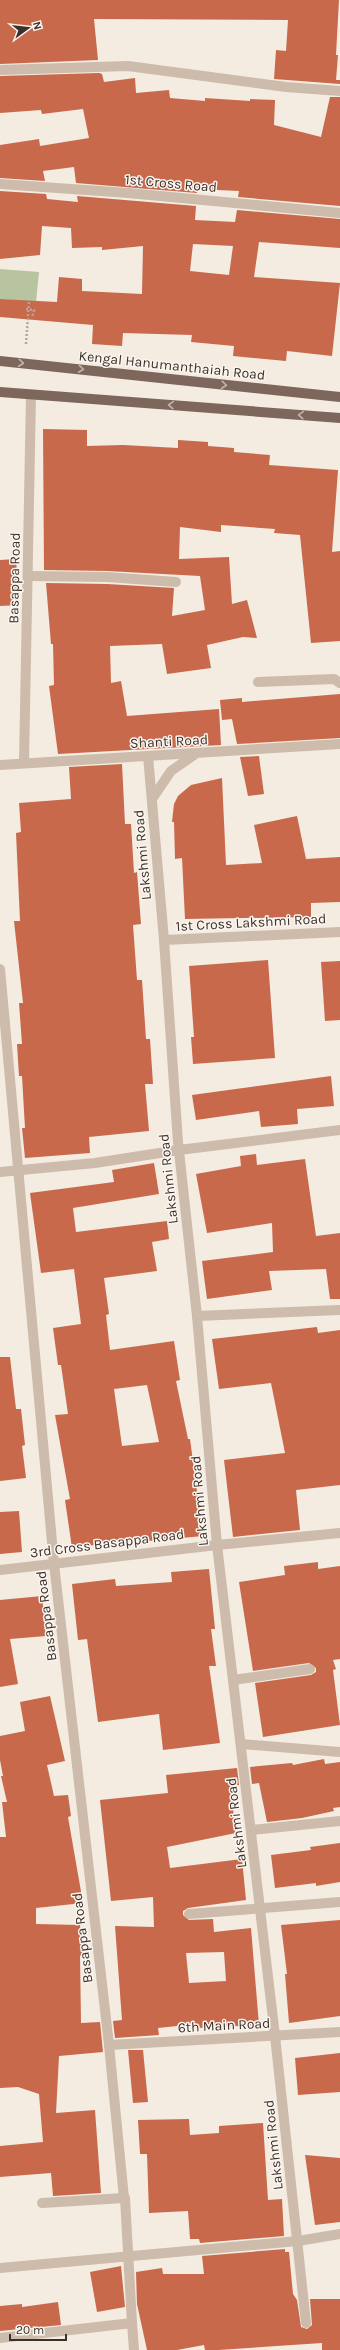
<svg xmlns="http://www.w3.org/2000/svg" width="340" height="2350" viewBox="0 0 340 2350" font-family="Karla,sans-serif">
	<style>
		.green { fill: #b8c4a0 }
		.building { fill: #c8694b; fill-rule: evenodd }
		.lines { fill: none; stroke-linecap: round; stroke-linejoin: round }
		.path { stroke: #b9a596; stroke-width: 2.5; stroke-dasharray: 2 2; stroke-linecap: butt }
		.lane { stroke: #cdbbac; stroke-width: 10 }
		.street { stroke: #cdbbac; stroke-width: 10 }
		.primary { stroke: #7d675c; stroke-width: 10 }
		.oneway { stroke: #c2b5ac }
		.labels { text-anchor: middle; stroke-width: 3; stroke-linejoin: round; paint-order: stroke }
		.street-label { font-size: 14px; fill: #3b302b; stroke: #fbf5ee }
	</style>
	<rect width="100%" height="100%" fill="#f4ebe1"/>
	<path class="green" d="M0,269L39,272L36,302L0,299Z"/>
	<g class="building">
		<path d="M0,0H339L336,55H338L336,80H340V84L274,79L276,50L286,51L288,20L94,19L98,60L0,64Z"/>
		<path d="M99,73L102,74L104,82L135,78L136,93L169,90L170,98L205,101V98L250,101V99L275,100L274,125L321,137L330,97H340V206L238,197L239,191L197,189V193L76,183L74,167L43,171L45,181L0,178V145L39,139L40,146L89,138L83,109L42,114L41,110L0,113V76Z"/>
		<path d="M0,191L46,194L47,199L78,202L77,196L196,206L195,220L235,222L237,210L340,219V248L259,242L254,277L340,283L332,356L287,351L286,361L233,356L234,346L191,342L192,335L123,333L122,346L92,344L93,325L0,317V299L57,302L59,277L82,279V291L142,294L143,246L102,250V247L72,248L71,228L42,226L40,255L0,259ZM193,244L233,246L229,275L190,271Z"/>
		<path d="M43,429L87,430V446L123,445L178,448V440L208,442V446L234,448V452L270,455L269,465L338,470L332,552L340,551V641L311,643L300,535L274,533L275,529L221,525V532L180,527L179,559L229,557L232,604L247,600L257,638L243,637L207,645L211,668L167,674L162,644L110,646L111,683L121,681L127,716L219,709L221,745L58,754L49,686L54,685L53,644H51L46,583L107,584L174,588L172,616L205,610L200,576L107,571L44,570Z"/>
		<path d="M16,559L19,605L0,606V560Z"/>
		<path d="M340,694V738L237,744L232,719L222,720L220,700L242,698V702Z"/>
		<path d="M259,756L264,794L248,796L240,757Z"/>
		<path d="M122,764L125,824H131L134,873L137,872L141,924L133,925L137,980H142L146,1039H150L153,1084H145L149,1131L89,1137L90,1153L25,1158L22,1128H25L22,1076H19L17,1044H22L19,1003H23L14,921H20L16,833L21,832L19,803L71,799L69,767Z"/>
		<path d="M222,778L226,865L262,863L254,825L297,816L306,859L340,857V902L311,903V917L185,919L182,858L175,859L174,822H172L174,804L178,796L191,785Z"/>
		<path d="M268,960L275,1058L193,1064L191,1037H194L189,966Z"/>
		<path d="M340,961V1020L325,1021L321,962Z"/>
		<path d="M331,1076L334,1106L297,1109L298,1124L261,1127L259,1111L196,1120L192,1095Z"/>
		<path d="M256,1154L257,1165L305,1159L316,1236L340,1233V1299H330L326,1269L269,1271L272,1290L207,1299L202,1261L273,1252L272,1223L207,1233L196,1174L241,1166L240,1156Z"/>
		<path d="M154,1163L159,1194L73,1208L76,1232L167,1221L169,1239L152,1242L157,1271L104,1278L109,1314L106,1315L110,1350L174,1341L180,1380L176,1381L188,1439H190L203,1536L138,1542V1539L72,1548L65,1500L70,1499L55,1415L68,1414L61,1365H58L53,1328L81,1324L74,1269L41,1273L30,1193L114,1182L112,1170ZM147,1385L159,1442L122,1446L114,1389Z"/>
		<path d="M317,1327L318,1333L340,1330V1485L296,1490L300,1530L233,1537L224,1460L285,1453L271,1383L219,1389L212,1339Z"/>
		<path d="M0,1357H10L16,1409H21L25,1445L22,1446L26,1478L0,1481Z"/>
		<path d="M19,1511L22,1552L0,1554V1512Z"/>
		<path d="M318,1562V1569L340,1566V1659L333,1660L336,1669L333,1670L340,1725L263,1737L255,1683L311,1675L316,1672V1668L309,1663L253,1671L239,1582L285,1575L284,1566Z"/>
		<path d="M209,1569L215,1629H211L216,1666H209L220,1743L163,1750L159,1714L98,1722L87,1639L78,1640L72,1584L115,1579L116,1586L172,1582L171,1572Z"/>
		<path d="M42,1596L46,1636L10,1639L18,1684L0,1687V1600Z"/>
		<path d="M50,1696L65,1761L47,1765L54,1796L68,1795L71,1816L68,1817L83,1903L36,1908V1924L80,1925L83,1956H80L81,2023L100,2022L103,2052L59,2056L56,2113L95,2110L101,2193L53,2196L51,2173L0,2177V2146L43,2142L39,2094L18,2087L0,2088V1837H6L2,1802H7L1,1776H3L0,1760V1736L25,1731L20,1702Z"/>
		<path d="M324,1759L325,1764L340,1762V1807L333,1808L334,1811L302,1818L267,1822L259,1783L252,1784L250,1767L292,1763L293,1765Z"/>
		<path d="M237,1768L239,1785L230,1786L236,1833L167,1847L170,1868L242,1859L246,1900L188,1908L183,1911V1915L189,1920L213,1919L214,1932L251,1928L259,2025L196,2028V2024L158,2028L159,2035L115,2038L113,2021L122,2020L115,1926L154,1927L153,1897L111,1901L100,1800L168,1793L166,1775ZM224,1952L226,1981L189,1983L186,1953Z"/>
		<path d="M340,1843V1882L316,1886V1883L275,1888L271,1855L311,1850L310,1847Z"/>
		<path d="M340,1920V2016L289,2023L285,1974H287L281,1925Z"/>
		<path d="M128,2050H143L148,2102L133,2103Z"/>
		<path d="M340,2053V2092L298,2095L295,2058Z"/>
		<path d="M189,2119L190,2135L219,2133V2126L263,2123L268,2200L282,2199L284,2236L200,2243L199,2239H190L188,2211L149,2213L147,2154H140L138,2120Z"/>
		<path d="M305,2155L340,2158V2222L315,2225Z"/>
		<path d="M285,2249V2252H289L293,2294L297,2300L301,2327L307,2329L312,2325L310,2299H340V2350H322V2343L218,2350H205L204,2345L177,2350H147L137,2304L136,2272L162,2268L163,2274H204L202,2256Z"/>
		<path d="M121,2266L125,2307L97,2312L90,2272Z"/>
		<path d="M58,2302L61,2325L0,2331V2306L22,2304V2307Z"/>
	</g>
	<g class="lines">
		<g class="path">
			<path d="M26,309L34,310L32,318"/>
			<path d="M26,344L29,301"/>
		</g>
		<g class="lane">
			<path d="M233,1680L310,1669"/>
			<path d="M42,2203L124,2198"/>
		</g>
		<g class="street">
			<path d="M0,70L128,66L286,87L340,91"/>
			<path d="M0,184L128,193L340,213"/>
			<path d="M28,576L107,577L176,582"/>
			<path d="M258,682L334,679L340,683"/>
			<path d="M148,756L164,940L178,1142L197,1316L217,1545L275,2036L306,2323"/>
			<path d="M24,762L31,395"/>
			<path d="M0,765L340,744"/>
			<path d="M152,799L171,771L194,755"/>
			<path d="M164,940L340,932"/>
			<path d="M0,969L54,1564L109,2045L124,2198H125L132,2323"/>
			<path d="M0,1172L95,1163L179,1150L340,1130"/>
			<path d="M197,1316L340,1310"/>
			<path d="M0,1570L217,1545L340,1533"/>
			<path d="M241,1744L340,1752"/>
			<path d="M251,1830L340,1821"/>
			<path d="M189,1914L340,1902"/>
			<path d="M109,2045L340,2032"/>
			<path d="M0,2268L298,2241L340,2234"/>
			<path d="M0,2338L132,2323L134,2350"/>
		</g>
		<g class="primary">
			<path d="M0,361L340,397"/>
			<path d="M0,392L340,418"/>
		</g>
	</g>
	<defs><path id="oneway-chevron" d="M-2-3.5L2.5 0L-2 3.5" fill="none" stroke-width="1.6" stroke-linecap="round" stroke-linejoin="round"/></defs>
	<g class="oneway">
		<use href="#oneway-chevron" transform="translate(21 363) rotate(6)"/>
		<use href="#oneway-chevron" transform="translate(81 369) rotate(6)"/>
		<use href="#oneway-chevron" transform="translate(224 385) rotate(6)"/>
		<use href="#oneway-chevron" transform="translate(171 405) rotate(-176)"/>
		<use href="#oneway-chevron" transform="translate(301 415) rotate(-176)"/>
	</g>
	<g class="labels">
		<g class="street-label">
			<text transform="translate(171 183) rotate(5)" y="5">1st Cross Road</text>
			<text transform="translate(172 365) rotate(6)" y="5">Kengal Hanumanthaiah Road</text>
			<text transform="translate(14 578) rotate(-89)" y="5">Basappa Road</text>
			<text transform="translate(169 741) rotate(-3)" y="5">Shanti Road</text>
			<text transform="translate(142 855) rotate(-95)" y="5">Lakshmi Road</text>
			<text transform="translate(251 922) rotate(-3)" y="5">1st Cross Lakshmi Road</text>
			<text transform="translate(168 1179) rotate(-96)" y="5">Lakshmi Road</text>
			<text transform="translate(199 1501) rotate(-95)" y="5">Lakshmi Road</text>
			<text transform="translate(107 1543) rotate(-7)" y="5">3rd Cross Basappa Road</text>
			<text transform="translate(46 1616) rotate(-97)" y="5">Basappa Road</text>
			<text transform="translate(236 1823) rotate(-97)" y="5">Lakshmi Road</text>
			<text transform="translate(82 1938) rotate(-97)" y="5">Basappa Road</text>
			<text transform="translate(224 2025) rotate(-3)" y="5">6th Main Road</text>
			<text transform="translate(273 2145) rotate(-96)" y="5">Lakshmi Road</text>
		</g>
	</g>
	<g transform="translate(28 28) rotate(75)" stroke="#fbf5ee" stroke-width="3" paint-order="stroke">
	<path d="M0-3L7 15L0 10L-7 15Z" fill="#3b302b"/>
	<text y="-6" font-size="11" font-weight="bold" text-anchor="middle" fill="#3b302b">N</text>
	</g>
	<path d="M10 2334v6h56v-6" fill="none" stroke="#3b302b" stroke-width="2"/>
	<text x="16" y="2334" font-size="12" fill="#3b302b" stroke="#fbf5ee" stroke-width="3" paint-order="stroke">20 m</text>
</svg>
